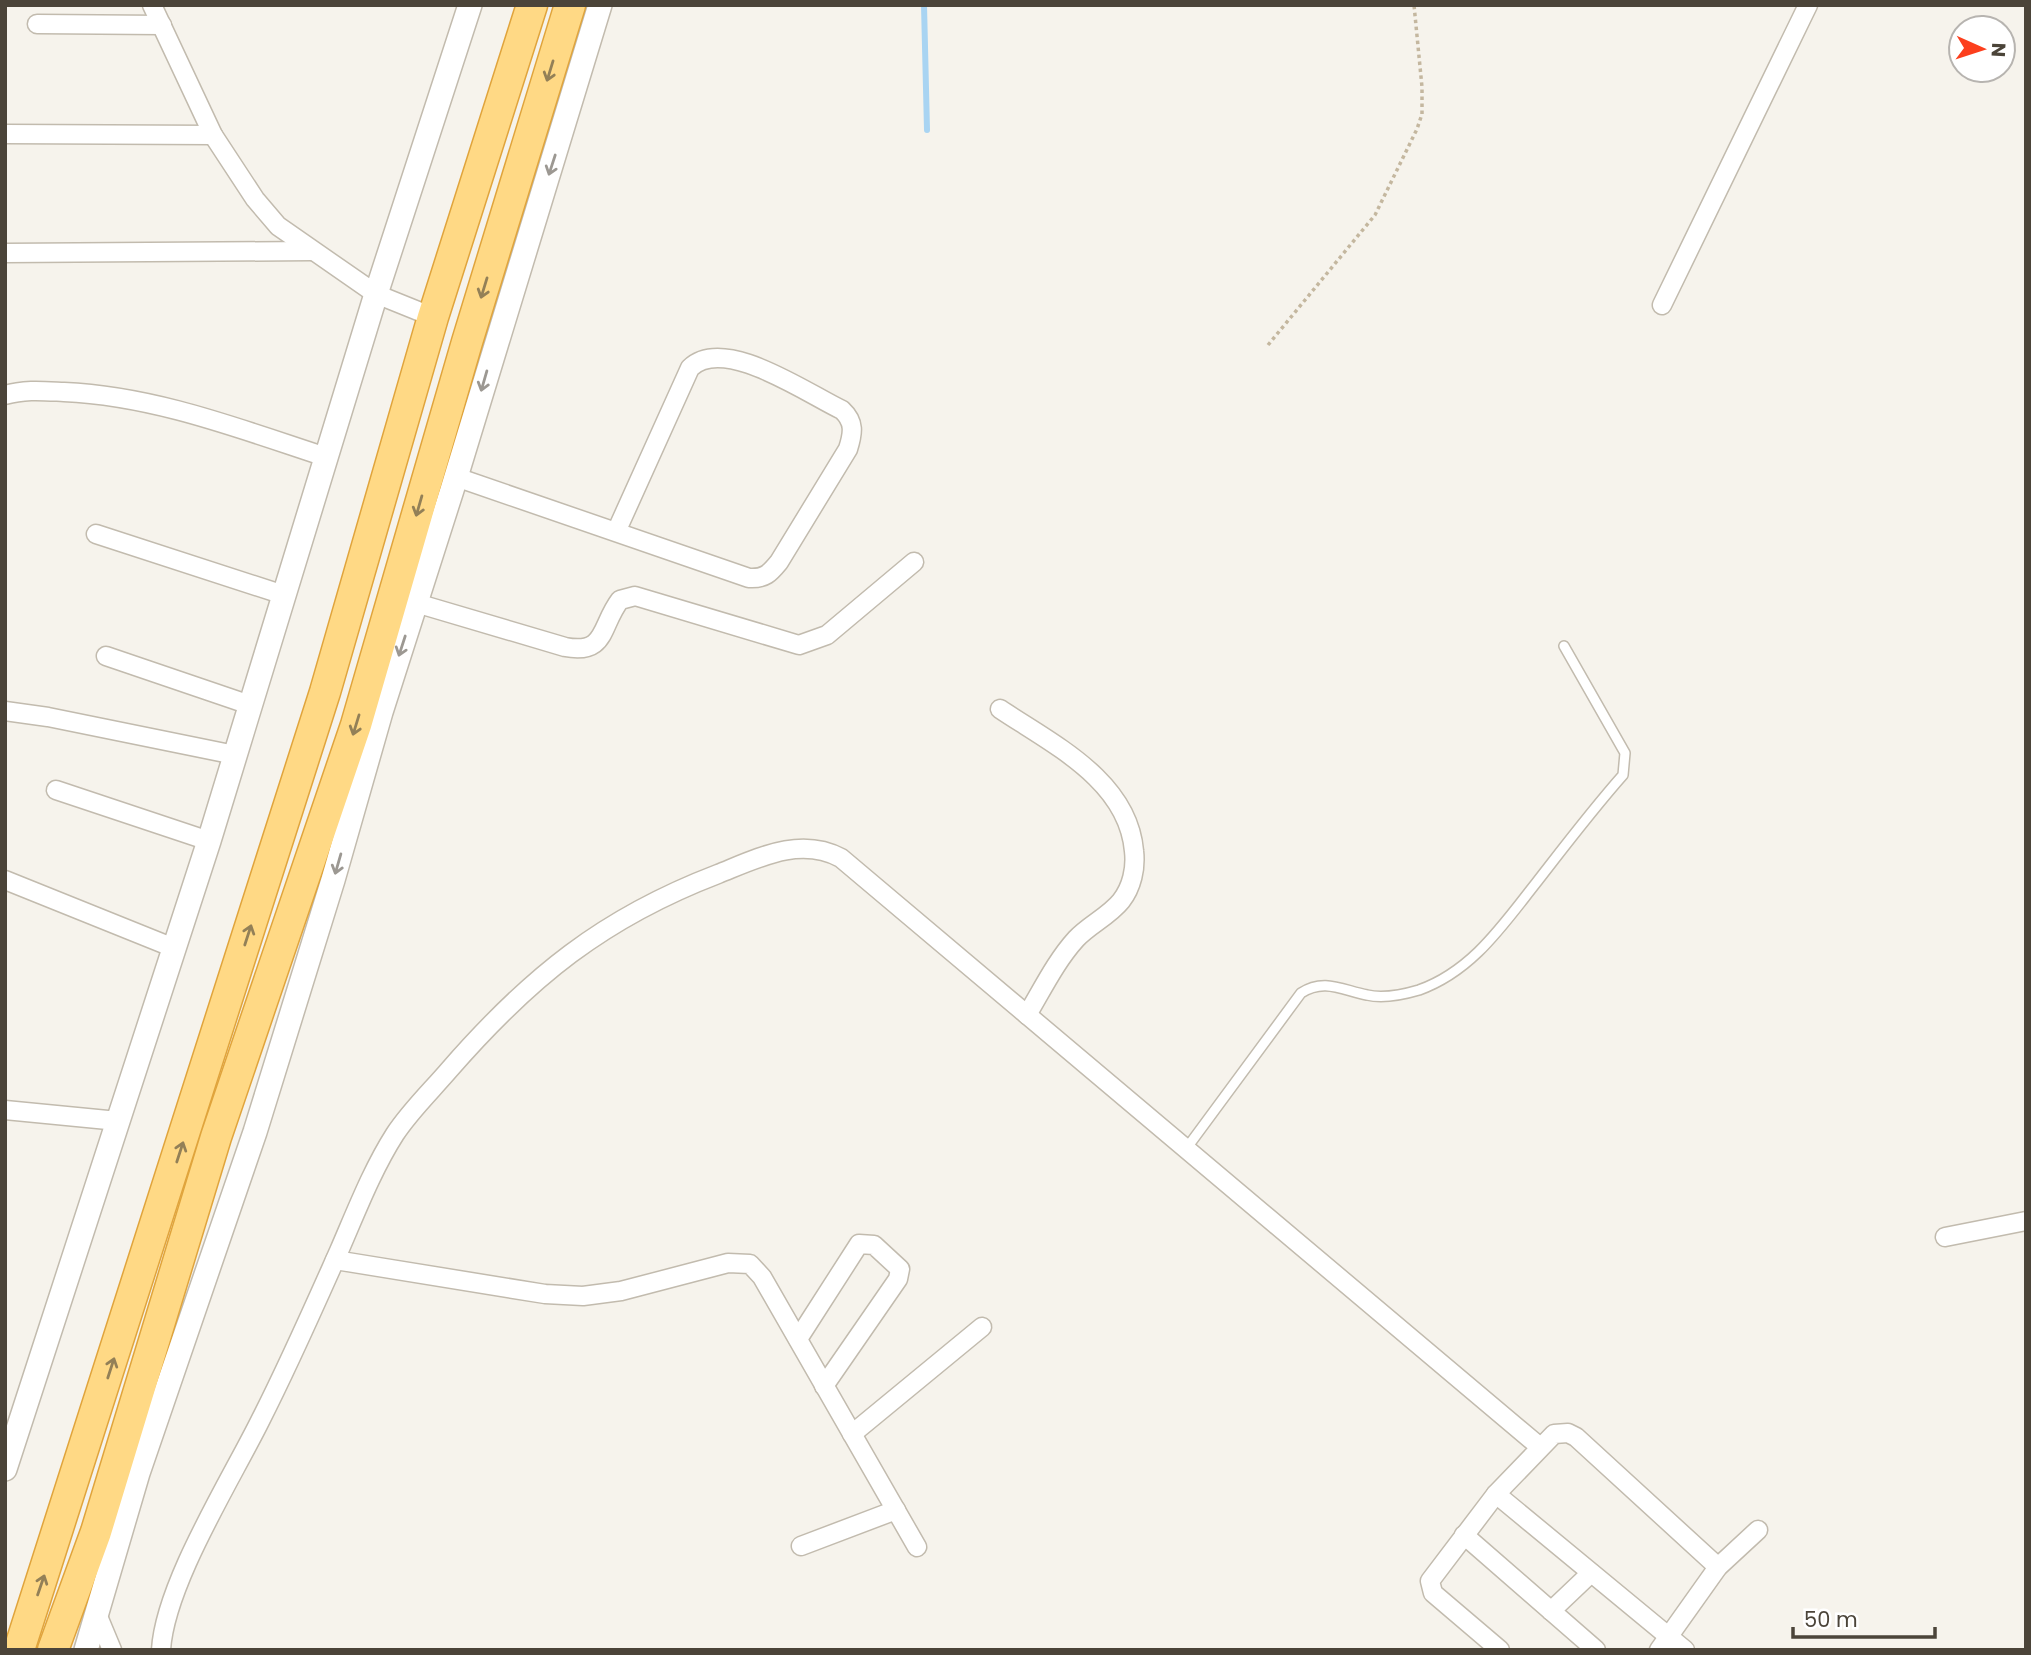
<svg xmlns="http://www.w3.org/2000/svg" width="2031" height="1655" viewBox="0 0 2031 1655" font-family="Poppins,sans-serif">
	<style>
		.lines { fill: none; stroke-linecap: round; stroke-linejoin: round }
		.stream { stroke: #a9d4f2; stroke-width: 6 }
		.service-casing { stroke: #c2bbae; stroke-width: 12 }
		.minor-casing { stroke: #c2bbae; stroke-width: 21 }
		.tertiary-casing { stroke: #c2bbae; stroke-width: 26 }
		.trunk-casing { stroke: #e0a43c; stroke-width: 33 }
		.path { stroke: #c4b79f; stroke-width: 3.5; stroke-dasharray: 3.5 3.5; stroke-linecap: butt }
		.service { stroke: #fff; stroke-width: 9 }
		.minor { stroke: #fff; stroke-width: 18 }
		.tertiary { stroke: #fff; stroke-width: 23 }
		.trunk { stroke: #ffd985; stroke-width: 30 }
		.oneway { stroke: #938057 }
		.oneway2 { stroke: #9c9892 }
	</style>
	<rect width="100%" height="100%" fill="#f6f3ec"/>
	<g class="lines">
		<path class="stream" d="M924,5L927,130"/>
		<g class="service-casing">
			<path id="service" d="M1186,1149L1301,993C1324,978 1342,990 1367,995C1384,999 1402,995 1419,990C1472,971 1502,926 1536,883C1564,847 1592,810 1623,775L1625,753L1564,646"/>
		</g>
		<g class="minor-casing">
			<g id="minor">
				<path d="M152,5L213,135L255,199L278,226L376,294L433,317"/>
				<path d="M37,24L162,25"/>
				<path d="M5,134L213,135"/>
				<path d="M5,253L312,251"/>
				<path d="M1662,305L1808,5"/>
				<path d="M5,395C25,389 44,391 64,392C155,396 240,429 326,457"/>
				<path d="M456,477L749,578C765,579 770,573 779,562L848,449C853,433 855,422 842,410C806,393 724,335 690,368L616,532"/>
				<path d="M96,534L284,595"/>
				<path d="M416,603L565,647C607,655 600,626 620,600L635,596L799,645L827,635L914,562"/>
				<path d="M106,656L250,705"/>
				<path d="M1000,709C1052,744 1128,780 1134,851C1136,868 1132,887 1121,901C1109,916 1089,925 1076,939C1056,961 1042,990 1027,1015"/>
				<path d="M5,711L48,717L235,755"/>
				<path d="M56,790L209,841"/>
				<path d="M5,880L174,948"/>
				<path d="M5,1110L118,1121"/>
				<path d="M1945,1237L2026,1221"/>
				<path d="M335,1260L545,1294L583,1296L621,1291L728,1263L750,1264L762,1277L917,1547"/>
				<path d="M798,1339L859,1244L874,1245L900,1269L898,1279L824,1386"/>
				<path d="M852,1434L982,1327"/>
				<path d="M1496,1494L1685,1650"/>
				<path d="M1464,1535L1596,1650"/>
				<path d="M801,1546L896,1510"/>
				<path d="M1551,1611L1591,1573"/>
				<path d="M97,1614L112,1650"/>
				<path d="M161,1650C165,1584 231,1480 261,1419C289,1364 314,1307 339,1251C356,1212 372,1170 395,1134C410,1111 431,1091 449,1070C530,977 603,918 718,874C758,858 800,836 841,858L1540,1447"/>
				<path d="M1500,1650L1433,1593L1430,1581L1496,1494L1554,1434L1568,1433L1576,1437L1718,1567"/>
				<path d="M1659,1650L1718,1567L1758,1530"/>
			</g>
		</g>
		<g class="tertiary-casing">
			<g id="tertiary">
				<path d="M5,1469L209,841L376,294L470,5"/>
				<path d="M86,1650L138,1473L255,1132L333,880L381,712L452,490L600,5"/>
			</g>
		</g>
		<g class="trunk-casing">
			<g id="trunk">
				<path d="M19,1650L325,692L433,317L532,5"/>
				<path d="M53,1650L96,1532L216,1137L356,725L467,342L570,5"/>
			</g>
		</g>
		<path class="path" d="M1268,345L1375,215L1417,129L1422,114V87L1414,5"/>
		<use href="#service" class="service"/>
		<use href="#minor" class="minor"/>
		<use href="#tertiary" class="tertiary"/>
		<use href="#trunk" class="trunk"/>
	</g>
	<defs><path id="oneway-shaft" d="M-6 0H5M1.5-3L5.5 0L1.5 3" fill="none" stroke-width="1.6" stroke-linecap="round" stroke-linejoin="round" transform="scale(1.75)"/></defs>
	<g class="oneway">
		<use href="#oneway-shaft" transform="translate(550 71) rotate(107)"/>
		<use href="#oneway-shaft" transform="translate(484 288) rotate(107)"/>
		<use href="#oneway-shaft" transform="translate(419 506) rotate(106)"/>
		<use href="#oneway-shaft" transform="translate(356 725) rotate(107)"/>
		<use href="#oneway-shaft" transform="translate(248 935) rotate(-72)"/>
		<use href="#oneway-shaft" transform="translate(180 1152) rotate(-72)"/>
		<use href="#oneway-shaft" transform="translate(111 1368) rotate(-72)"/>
		<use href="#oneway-shaft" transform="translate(41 1585) rotate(-71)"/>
	</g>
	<g class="oneway2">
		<use href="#oneway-shaft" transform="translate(552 165) rotate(108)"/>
		<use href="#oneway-shaft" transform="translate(484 381) rotate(106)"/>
		<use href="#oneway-shaft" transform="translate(402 646) rotate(108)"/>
		<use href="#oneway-shaft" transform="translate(338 864) rotate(106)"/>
	</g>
	<rect width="2031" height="1655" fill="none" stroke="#4b4439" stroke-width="14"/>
	<g transform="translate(1982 49) rotate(93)"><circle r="33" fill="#ffffff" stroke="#b7b4b0" stroke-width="2"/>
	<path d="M0-5L12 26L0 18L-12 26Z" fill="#fc3f1d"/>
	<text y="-10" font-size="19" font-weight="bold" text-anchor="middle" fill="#4b4439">N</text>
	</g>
	<path d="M1793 1627v10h142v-10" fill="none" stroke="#4b4439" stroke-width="3.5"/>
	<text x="1804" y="1627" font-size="21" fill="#4b4439" stroke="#ffffff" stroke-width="5" paint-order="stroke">50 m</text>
</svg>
